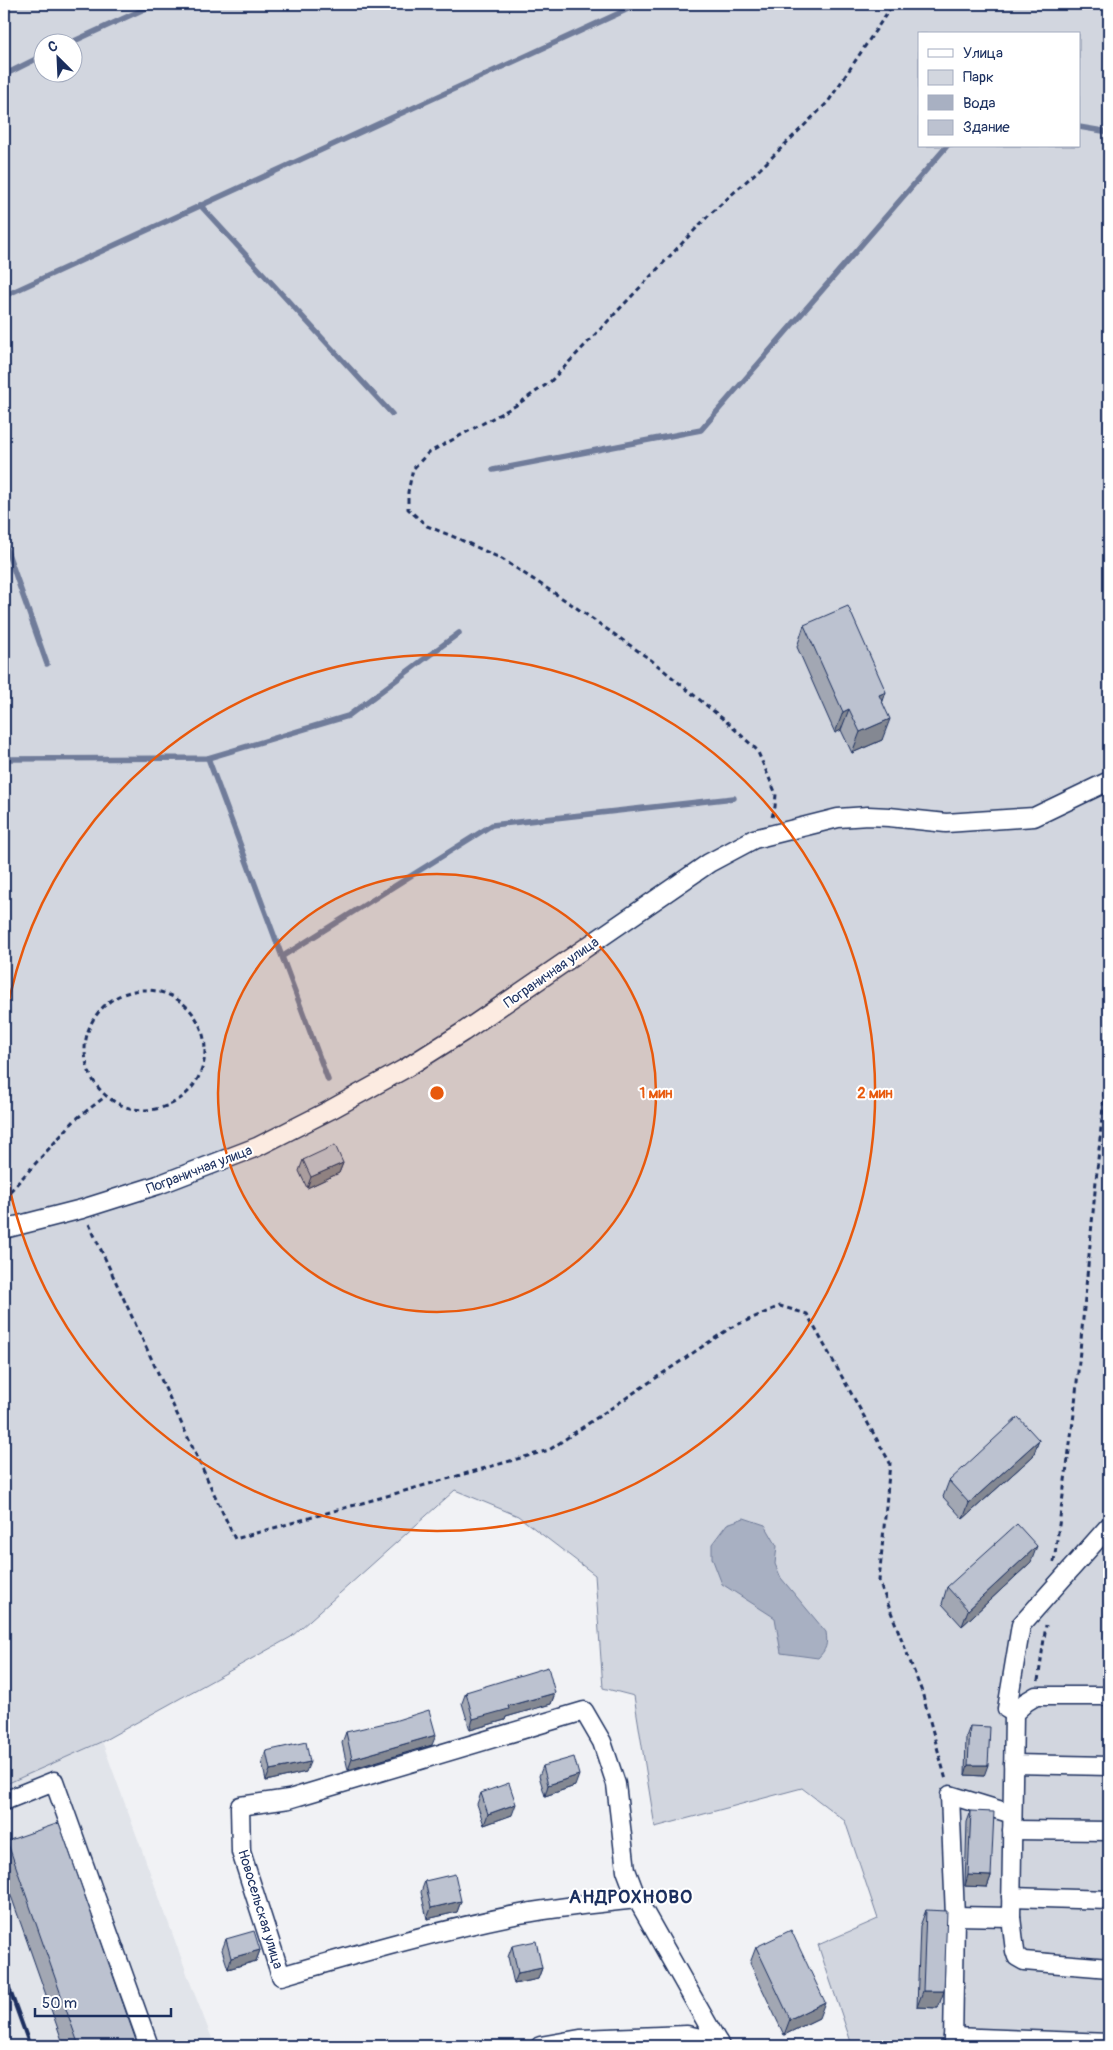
<svg xmlns="http://www.w3.org/2000/svg" width="1113" height="2050" viewBox="0 0 1113 2050" font-family="Pangolin,sans-serif">
	<style>
		.built { fill: #e1e4ea }
		.green { fill: #d2d6df; stroke: #76829e; fill-rule: evenodd }
		.water { fill: #a8b0c2; stroke: #707c9a }
		.lines { fill: none; stroke-linecap: round; stroke-linejoin: round }
		.stream { stroke: #707c9a; stroke-width: 5.5 }
		.minor-casing { stroke: #1b2f5e; stroke-width: 21 }
		.path { stroke: #1b2f5e; stroke-width: 3; stroke-dasharray: 5 4; stroke-linecap: butt }
		.minor { stroke: #fff; stroke-width: 18 }
		.rail { stroke: #1b2f5e; stroke-width: 4 }
		.wall { fill: #a2a7b3; stroke: #1b2f5e }
		.shaded-wall { fill: #848892; stroke: #1b2f5e }
		.building { fill: #bcc2d0; stroke: #1b2f5e }
		.ring { fill: none; stroke: #e8590c; stroke-width: 2.5 }
		.labels { text-anchor: middle; stroke-width: 4; stroke-linejoin: round; paint-order: stroke }
		.street-label { font-size: 14px; fill: #1b2f5e; stroke: #fff }
		.district-label { font-size: 19px; font-weight: bold; letter-spacing: 1px; fill: #1b2f5e; stroke: #fff }
		.centre { fill: #e8590c; stroke: #fff; stroke-width: 2.5 }
		.ring-label { font-size: 15px; text-anchor: middle; font-weight: bold; fill: #e8590c; stroke: #fff; stroke-width: 4; stroke-linejoin: round; paint-order: stroke }
	</style>
	<rect width="100%" height="100%" fill="#f1f2f5"/>
	<filter id="ink" filterUnits="userSpaceOnUse"><feTurbulence type="fractalNoise" baseFrequency=".02" numOctaves="2"/><feDisplacementMap in="SourceGraphic" scale="10" xChannelSelector="R" yChannelSelector="G"/><feConvolveMatrix kernelMatrix="1 2 1 2 8 2 1 2 1" color-interpolation-filters="sRGB"/></filter>
	<g filter="url(#ink)">
		<path class="built" d="M102,1741L193,1990L215,2046H4V1785Z"/>
		<path class="green" d="M4,4H1109V2046H843L851,2042L818,1945L878,1919L845,1821L802,1788L655,1827L634,1696L603,1688L595,1575L518,1516L455,1490L291,1637L103,1741L4,1785ZM919,34H1079V146H919ZM42,42H72V72H42Z"/>
		<path class="water" d="M744,1518L765,1525L777,1546L775,1564L781,1578L826,1632C828,1644 826,1650 818,1658L781,1653L775,1618L722,1584L712,1558V1544L727,1524Z"/>
		<g class="lines">
			<g class="stream">
				<path d="M72,42L155,4"/>
				<path d="M4,75L42,56"/>
				<path d="M1079,127L1109,132"/>
				<path d="M200,205L392,414"/>
				<path d="M4,296L639,4"/>
				<path d="M493,470L701,430L947,146"/>
				<path d="M4,542L47,664"/>
				<path d="M208,758L328,1080"/>
				<path d="M4,759L208,758L348,716L459,633"/>
				<path d="M283,956L492,825L734,798"/>
			</g>
			<g class="minor-casing">
				<g id="minor">
					<path d="M4,1229L82,1209L158,1185L257,1147L330,1110L406,1068L463,1032L709,863L754,839L838,818L868,816L889,817L946,823L1034,817L1109,781"/>
					<path d="M1014,1713L1007,1709L1021,1625L1109,1526"/>
					<path d="M1013,1764L1109,1766"/>
					<path d="M4,1801L54,1781L149,2046"/>
					<path d="M1012,1830L1109,1831"/>
					<path d="M1011,1897L1109,1900"/>
					<path d="M637,1899C598,1903 559,1907 520,1914C440,1930 360,1953 281,1976L241,1852L240,1806L289,1799L584,1711L602,1742L616,1784L626,1870L637,1899L720,2046"/>
					<path d="M955,1916L1011,1917L1014,1713L1026,1702L1036,1696H1109"/>
					<path d="M1011,1917L1015,1951L1017,1957L1024,1961L1109,1968"/>
					<path d="M953,2037L1109,2043"/>
					<path d="M540,2046L580,2039L687,2035L718,2042"/>
					<path d="M953,2046L955,1916L950,1795L1012,1814"/>
				</g>
			</g>
			<g class="path">
				<path d="M772,817L775,807L776,794L757,750L728,723L651,660L571,604L502,559L459,539L427,526L408,509V492L413,469L428,453L515,406L550,382L708,216L761,168L828,102L893,4"/>
				<circle cx="145" cy="1050" r="60"/>
				<path d="M4,1198L76,1119L106,1096"/>
				<path d="M89,1224L235,1539L549,1450L730,1328L780,1306L807,1314L890,1463L879,1581L922,1692L946,1780"/>
				<path d="M1054,1562L1074,1414L1109,1043"/>
				<path d="M1038,1681L1046,1625"/>
			</g>
			<use href="#minor" class="minor"/>
			<path class="rail" d="M4,1974L30,2046"/>
		</g>
		<g class="wall">
			<path d="M804,625L883,703L882,740L852,753L841,730L835,733L797,647Z"/>
			<path d="M303,1160L343,1163L339,1173L307,1188L299,1171Z"/>
			<path d="M1039,1440L1033,1456L963,1519L943,1497L949,1481Z"/>
			<path d="M1031,1562L962,1626L942,1604L947,1587Z"/>
			<path d="M466,1692L555,1693L551,1704L506,1717L505,1720L470,1730L462,1703Z"/>
			<path d="M970,1726L984,1776L965,1775L966,1737Z"/>
			<path d="M346,1732L432,1745L348,1770L342,1743Z"/>
			<path d="M266,1751L306,1772L266,1781L262,1762Z"/>
			<path d="M543,1766L575,1786L545,1796L539,1776Z"/>
			<path d="M481,1793L512,1815L484,1825L477,1804Z"/>
			<path d="M971,1811L991,1876L987,1887L965,1886L967,1822Z"/>
			<path d="M7,1841L138,2046H64L4,1876V1850Z"/>
			<path d="M425,1881L461,1901L457,1912L427,1919L421,1892Z"/>
			<path d="M926,1910L938,2008L917,2007L920,1926Z"/>
			<path d="M226,1939L260,1950L256,1961L228,1969L222,1950Z"/>
			<path d="M512,1946L542,1968L538,1979L514,1984L508,1957Z"/>
			<path d="M756,1947L819,2018L784,2035L750,1963Z"/>
		</g>
		<g class="shaded-wall">
			<path d="M886,692L879,713V695Z"/>
			<path d="M849,709L841,730L835,733L843,712Z"/>
			<path d="M890,719L882,740L852,753L860,732Z"/>
			<path d="M343,1163L339,1173L307,1188L311,1177Z"/>
			<path d="M1039,1440L1033,1456L963,1519L969,1503Z"/>
			<path d="M1037,1546L1031,1562L962,1626L968,1610Z"/>
			<path d="M555,1693L551,1704L506,1717L505,1720L470,1730L473,1719L508,1706Z"/>
			<path d="M436,1735L432,1745L348,1770L352,1759Z"/>
			<path d="M310,1762L306,1772L266,1781L270,1770Z"/>
			<path d="M968,1765H988L984,1776L965,1775Z"/>
			<path d="M579,1775L575,1786L545,1796L548,1785Z"/>
			<path d="M516,1804L512,1815L484,1825L488,1814Z"/>
			<path d="M968,1875L991,1876L987,1887L965,1886Z"/>
			<path d="M461,1901L457,1912L427,1919L431,1908Z"/>
			<path d="M260,1950L256,1961L228,1969L231,1958Z"/>
			<path d="M542,1968L538,1979L514,1984L518,1973Z"/>
			<path d="M923,1991H944L938,2008L917,2007Z"/>
			<path d="M825,2002L819,2018L784,2035L790,2019Z"/>
		</g>
		<g class="building">
			<path d="M848,606L886,692L879,695L890,719L860,732L849,709L843,712L804,625Z"/>
			<path d="M335,1145L343,1163L311,1177L303,1160Z"/>
			<path d="M1018,1417L1039,1440L969,1503L949,1481Z"/>
			<path d="M1017,1524L1037,1546L968,1610L947,1587Z"/>
			<path d="M548,1667L555,1693L508,1706L509,1709L473,1719L466,1692Z"/>
			<path d="M429,1710L436,1735L352,1759L346,1732L394,1721Z"/>
			<path d="M970,1726L990,1727L988,1765H968Z"/>
			<path d="M306,1742L310,1762L270,1770L266,1751Z"/>
			<path d="M574,1757L579,1775L548,1785L543,1766Z"/>
			<path d="M509,1783L516,1804L488,1814L481,1793Z"/>
			<path d="M971,1811L994,1812L991,1876L968,1875Z"/>
			<path d="M59,1823L138,2046H79L7,1841Z"/>
			<path d="M455,1874L461,1901L431,1908L425,1881Z"/>
			<path d="M926,1910L947,1911L944,1991H923Z"/>
			<path d="M791,1930L825,2002L790,2019L756,1947Z"/>
			<path d="M254,1931L260,1950L231,1958L226,1939Z"/>
			<path d="M536,1941L542,1968L518,1973L512,1946Z"/>
		</g>
	</g>
	<circle cx="437" cy="1093" r="219" fill="#e8590c" fill-opacity=".12"/>
	<g class="ring">
		<circle cx="437" cy="1093" r="219"/>
		<path d="M4 1028A438 438 0 1 1 4 1158"/>
	</g>
	<g class="labels">
		<g class="street-label">
			<text transform="translate(551 972) rotate(-35)" y="5">Пограничная улица</text>
			<text transform="translate(199 1169) rotate(-21)" y="5">Пограничная улица</text>
			<text transform="translate(261 1909) rotate(73)" y="5">Новосельская улица</text>
		</g>
		<g class="district-label">
			<text x="631" y="1903">АНДРОХНОВО</text>
		</g>
	</g>
	<circle cx="437" cy="1093" r="8" class="centre"/>
	<g class="ring-label">
		<text x="656" y="1098">1 мин</text>
		<text x="875" y="1098">2 мин</text>
	</g>
	<rect width="1113" height="2050" fill="none" stroke="#fff" stroke-width="20"/>
	<rect x="10" y="10" width="1093" height="2030" fill="none" stroke="#1b2f5e" stroke-width="2" filter="url(#ink)"/>
	<rect x="918" y="32" width="162" height="115" fill="#ffffff" stroke="#a4acbf"/>
	<rect x="928" y="49" width="25" height="8" fill="#ffffff" stroke="#a4acbf"/>
	<text x="963" y="58" font-size="15" fill="#1b2f5e">Улица</text>
	<rect x="928" y="70" width="25" height="15" fill="#d2d6df" stroke="#a4acbf"/>
	<text x="963" y="82" font-size="15" fill="#1b2f5e">Парк</text>
	<rect x="928" y="95" width="25" height="15" fill="#a8b0c2" stroke="#a4acbf"/>
	<text x="963" y="108" font-size="15" fill="#1b2f5e">Вода</text>
	<rect x="928" y="120" width="25" height="15" fill="#bcc2d0" stroke="#a4acbf"/>
	<text x="963" y="132" font-size="15" fill="#1b2f5e">Здание</text>
	<g transform="translate(58 58) rotate(336)"><circle r="24" fill="#ffffff" stroke="#a4acbf"/>
	<path d="M0-4L9 19L0 12L-9 19Z" fill="#1b2f5e"/>
	<text y="-8" font-size="14" font-weight="bold" text-anchor="middle" fill="#1b2f5e">С</text>
	</g>
	<path d="M35 2008v8h136v-8" fill="none" stroke="#1b2f5e" stroke-width="2.5"/>
	<text x="42" y="2008" font-size="15" fill="#1b2f5e" stroke="#ffffff" stroke-width="4" paint-order="stroke">50 m</text>
</svg>
